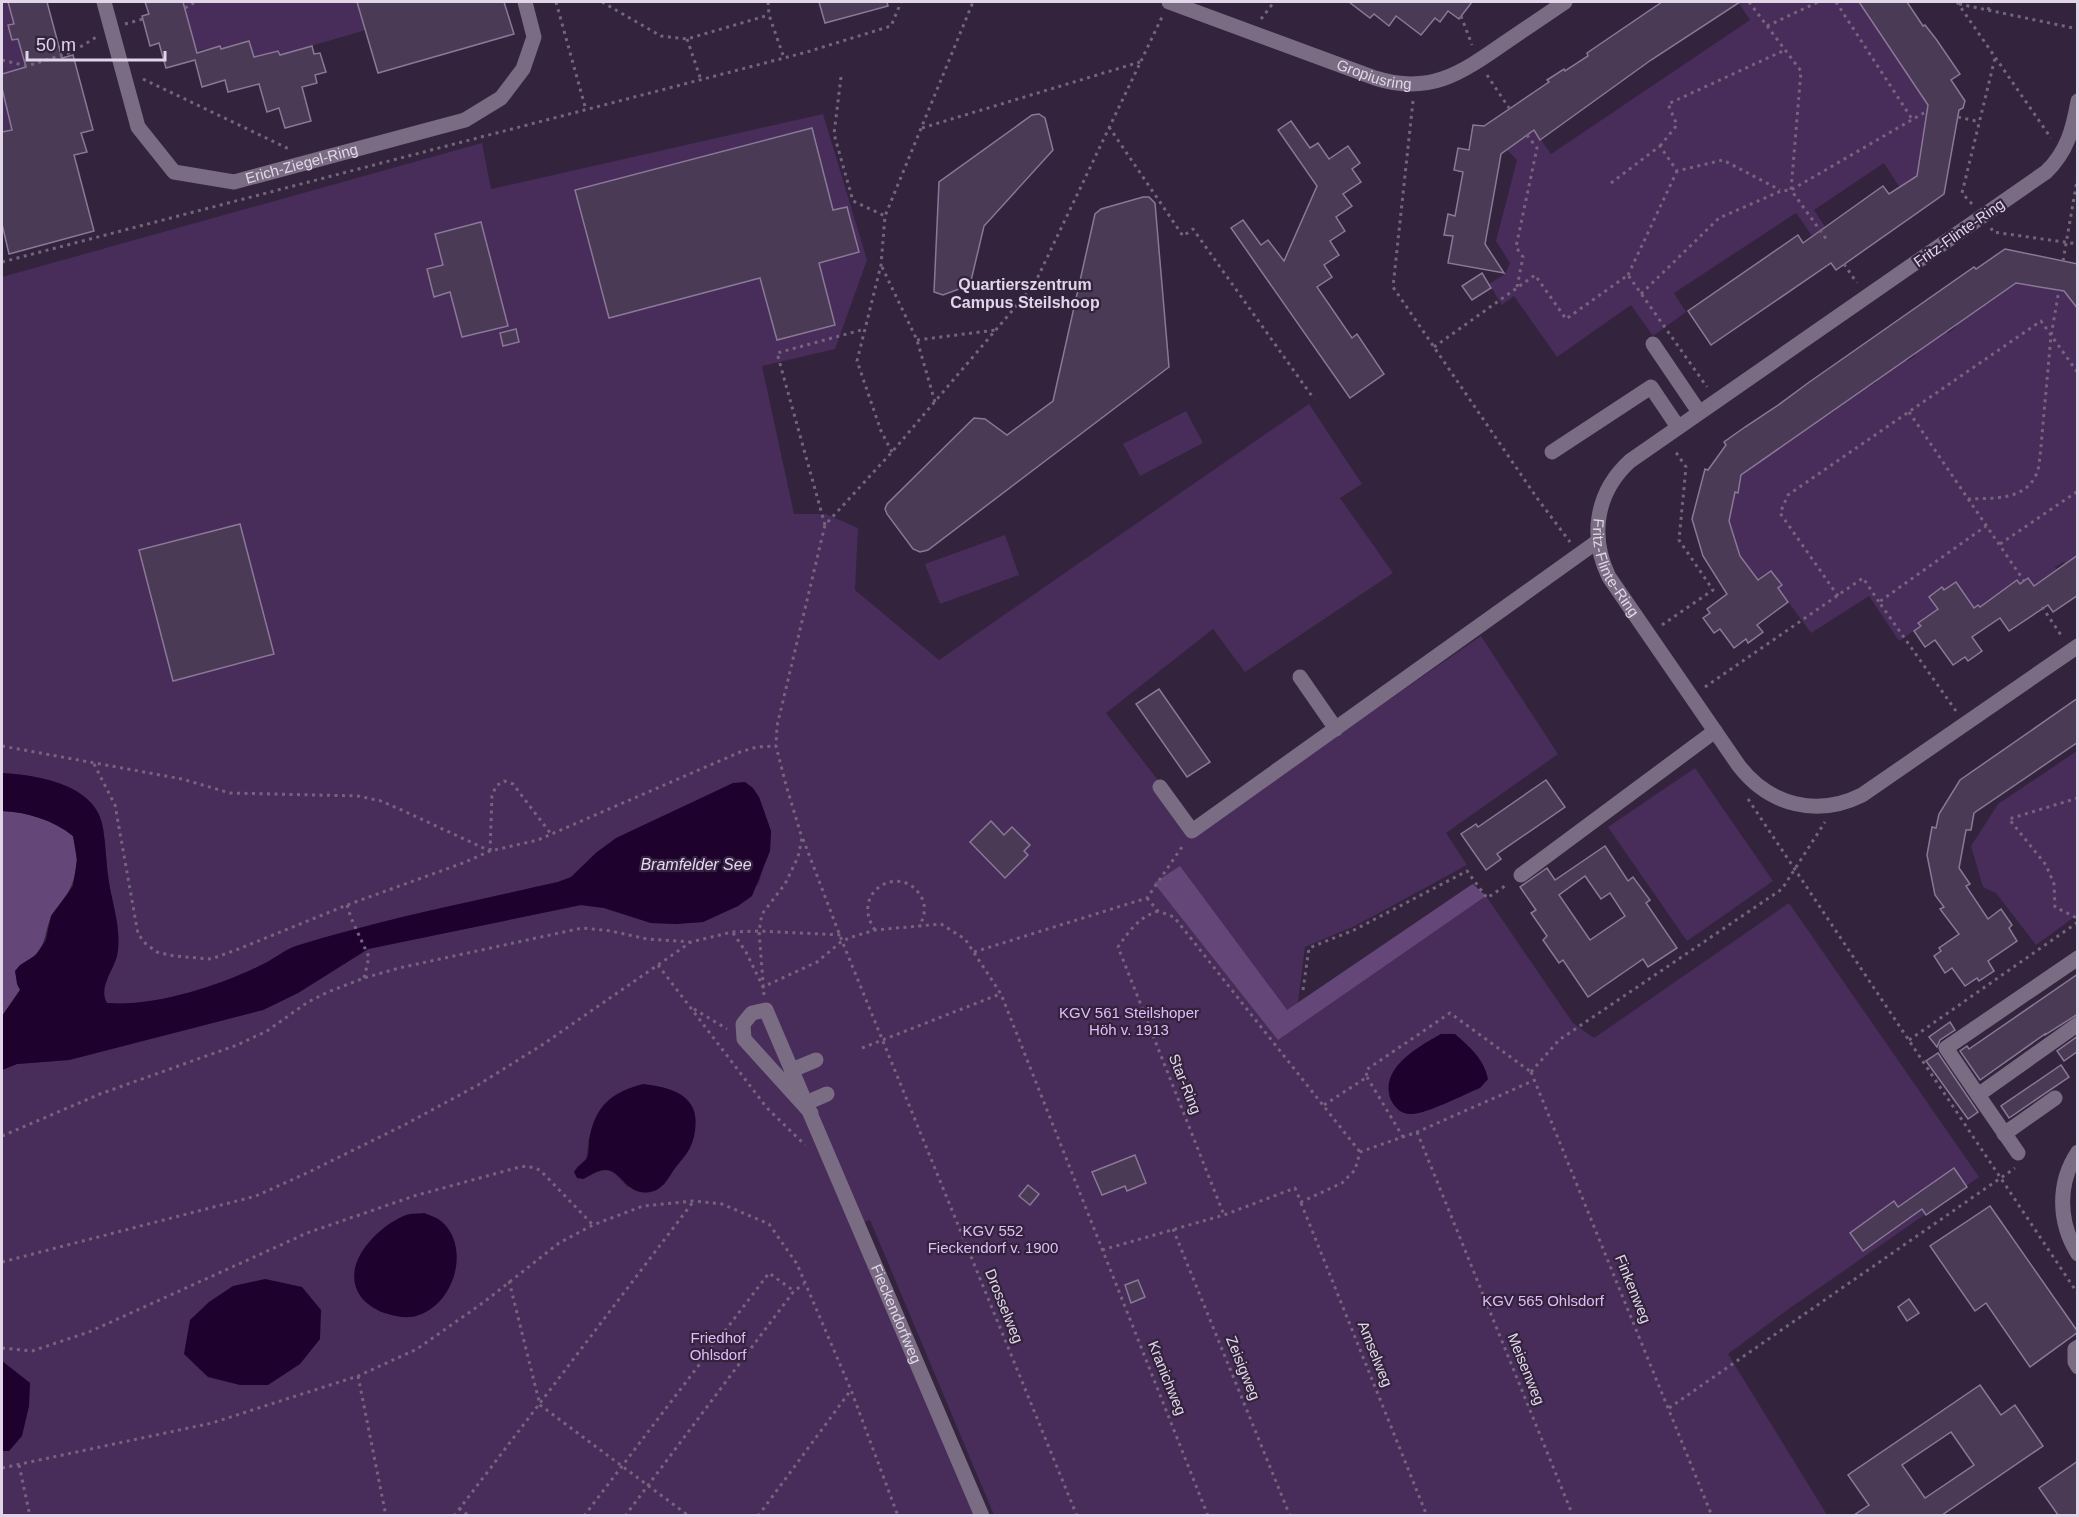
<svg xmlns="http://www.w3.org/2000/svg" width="2079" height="1517" viewBox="0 0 2079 1517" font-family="Helvetica,sans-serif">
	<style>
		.green { fill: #482c5a; fill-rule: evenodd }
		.forest { fill: #654679 }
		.water { fill: #1e012d }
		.building { fill: #4a3a55; stroke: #8a7897; stroke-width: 1.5; fill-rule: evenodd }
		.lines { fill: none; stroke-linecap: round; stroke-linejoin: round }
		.path { stroke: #73667c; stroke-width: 3; stroke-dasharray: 3 4.5; stroke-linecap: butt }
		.minor { stroke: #7a6c83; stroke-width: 15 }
		.labels { text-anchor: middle; stroke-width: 4.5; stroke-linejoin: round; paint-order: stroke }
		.street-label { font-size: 15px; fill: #e0d6e7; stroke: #33233d }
		.park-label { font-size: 15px; fill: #e1bcfa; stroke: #33233d }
		.neighbourhood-label { font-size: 16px; font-weight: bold; fill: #e0d6e7; stroke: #33233d }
		.water-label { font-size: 16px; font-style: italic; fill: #e8d5f5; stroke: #33233d }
	</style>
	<rect width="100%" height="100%" fill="#33233d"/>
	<g class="green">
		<path d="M2,2H8L14,24L9,25L12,40L18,39L26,67L2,74Z"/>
		<path d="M183,2H357L366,30L280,55L278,51L254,57L249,41L221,49L219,46L196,51Z"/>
		<path d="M1738,2H1859L1928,105L1917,176L1900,188L1884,163L1814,210L1832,237L1819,246L1796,213L1674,293L1686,312L1653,336L1631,305L1557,357L1514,296L1502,305L1489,284L1505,274L1510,263L1496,241L1517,160L1507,150L1534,130L1551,154L1750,20Z"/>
		<path d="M2,88L12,130L2,132Z"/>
		<path d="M823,114L867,260L835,349L762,366L794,514H826L858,528L855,590L939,660L1309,404L1362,484L1340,498L1393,573L1245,672L1213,629L1106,713L1198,832L1481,636L1558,754L1446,833L1467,865L1355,926L1305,947L1298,1003L1287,1011L1238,946L1277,1039L1486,896L1573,1023L1594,1038L1789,903L1979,1177L1783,1313L1728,1354L1827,1515H994L870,1220L852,1226L974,1515H2V1451H9L30,1383L2,1361V1070L17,1064L69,1060L263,1010L298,993L368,949L581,905L604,908L651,923L676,924L703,922L738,906L759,883L765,860L770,851L771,831L759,797L733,783L597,852L571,877L558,882C470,902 382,919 296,946C283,950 273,960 260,966C219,986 153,1007 107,1003C98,987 113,971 117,955C122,932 113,906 109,883C106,864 106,846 103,828C97,784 37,775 2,773V277L482,143L491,189ZM589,1138L673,1171L664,1185L627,1187C610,1165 606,1168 583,1179L577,1167L586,1159Z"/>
		<path d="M2012,283L2029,286L2030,283L2065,291L2077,308V555L2065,564L2064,562L2055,567L2059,573L2045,583L2043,580L2034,586L2028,578L2020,584L2017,579L2008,586L2011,591L1981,610L1978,605L1966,613L1963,592L1956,582L1944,590L1942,587L1929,597L1938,609L1919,623L1921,626L1899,641L1869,596L1811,633L1778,588L1781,585L1771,571L1758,580L1736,558L1741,555L1736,547L1737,545L1734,536L1729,537L1724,522L1729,520L1733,492L1738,493L1740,483L1735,480L1745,466L1750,468L1759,463L1764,454L1766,458L1773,453L1771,450L1784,441L1786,444L1795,438L1794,434L1823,410L1827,416L1836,410L1834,406L1864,385L1867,388L1877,382L1874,378L1904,357L1908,361L1916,355L1913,350L1944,328L1948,333L1956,327L1953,323L1983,301L1986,305L1993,300L1991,296Z"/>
		<path d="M1186,411L1203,443L1140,476L1123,444Z"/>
		<path d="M1005,535L1019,575L940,604L925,564Z"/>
		<path d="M2077,751V915L2036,945L1996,893L1983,887L1971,846L1998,804Z"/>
		<path d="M1695,768L1773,881L1687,941L1608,827Z"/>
	</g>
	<g class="forest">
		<path d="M2,811C28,812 53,820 73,836C80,858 77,879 65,898C61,904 54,910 51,917C43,936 48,946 28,961L20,990L2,1016Z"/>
		<path d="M1180,866L1287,1010L1471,885L1473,884L1486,896L1278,1040L1154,883Z"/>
	</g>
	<g class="water">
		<path d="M2,773C36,775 97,784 103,828C106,846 106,864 109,883C113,906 122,932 117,956C113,971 98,988 107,1003C153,1007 219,986 261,965C273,960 284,950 296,946C382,919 470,902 558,882L571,877L597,852L616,838L733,783L745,782L753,788L759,797L771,831L770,851L752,896L738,906L703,922L676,924L651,923L604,908L581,905L368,949L298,993L263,1010L69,1060L17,1064L2,1070V1016L20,990L17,984L15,971L20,965L36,955L46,940L51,916L73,886L77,860L73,836C53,820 27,812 2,811Z"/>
		<path d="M1441,1034H1455C1470,1047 1484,1059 1488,1079L1480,1088C1465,1094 1425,1115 1410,1114C1402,1114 1396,1109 1392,1102C1377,1069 1418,1047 1441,1034Z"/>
		<path d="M643,1084C672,1087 701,1096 695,1131C694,1139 691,1147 687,1153C683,1159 677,1165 673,1171C667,1180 662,1190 650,1192C624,1197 620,1163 599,1171C594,1172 588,1177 583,1179L577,1178L574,1172C577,1166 584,1163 587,1158C590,1151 588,1142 590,1135C597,1104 613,1092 643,1084Z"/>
		<path d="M424,1213C429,1215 436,1217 441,1221C471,1246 455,1303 419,1315C410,1319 397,1317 388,1314C379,1312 367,1305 361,1297C338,1265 378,1226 406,1215C411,1213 418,1214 424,1213Z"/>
		<path d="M265,1279L302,1287L321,1310L320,1339L300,1364L268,1385H240L208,1377L184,1354L190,1320L209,1302L233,1286Z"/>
		<path d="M2,1361L30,1383L29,1406L22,1436L9,1451H2Z"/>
	</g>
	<g class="building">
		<path d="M8,2H47L62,58L73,55L93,130L81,133L87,152L74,155L94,231L9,254L2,224V132L12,130L2,88V74L26,67L18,39L12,40L8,25L14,24Z"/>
		<path d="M145,2H183L197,53L220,46L221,49L249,41L254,57L278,51L280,55L312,46L314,54L320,53L326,72L315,75L317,83L302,87L311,121L285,128L279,108L267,112L259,84L228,92L225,80L202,87L195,60L166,68L159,43L150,46L142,16L149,14Z"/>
		<path d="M357,2H504L514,34L378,73Z"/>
		<path d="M819,2H887L888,6L825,23Z"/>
		<path d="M1349,2H1472L1459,19L1448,11L1440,22L1435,18L1421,35L1396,16L1389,26L1374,14L1370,18Z"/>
		<path d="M1662,2H1740L1651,60L1540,140L1534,130L1501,154L1485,244L1504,273L1448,263L1453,236L1444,235L1448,214L1455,216L1463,172L1454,170L1458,148L1469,150L1473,125L1484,126L1549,82L1547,80L1564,69L1565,71L1588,56L1587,53Z"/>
		<path d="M1859,2H1907L1923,26L1925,25L1936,39L1960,74L1951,80L1965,101L1963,108L1959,110L1944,194L1836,270L1831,263L1711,345L1688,311L1798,235L1803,243L1883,186L1889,194L1917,176L1928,105Z"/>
		<path d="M1039,114L1045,118L1053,150L984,226L970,285L943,295L934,292L939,182L1032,115Z"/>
		<path d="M1291,121L1310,148L1318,143L1329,159L1348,146L1360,163L1352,169L1361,182L1343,194L1352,206L1336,217L1345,231L1330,241L1339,255L1324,265L1332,277L1317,287L1352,338L1357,334L1384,374L1350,398L1231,228L1243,220L1261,245L1268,240L1284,261L1317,186L1278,130Z"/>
		<path d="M812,128L833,210L847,207L859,252L819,263L835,325L777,340L760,278L609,318L575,190Z"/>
		<path d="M1143,197H1149L1155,203L1169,367L928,550L920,552L913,549L887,514L885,509L887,504L974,418L985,419L1007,435L1053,401L1095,214L1101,209Z"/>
		<path d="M481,222L508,326L462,337L450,292L434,297L427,269L443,265L435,234Z"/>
		<path d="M2005,249L2078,264V309L2064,291L2016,283L1741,475L1738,493L1735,492L1729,521L1740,556L1758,580L1771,571L1782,585L1778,588L1788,602L1757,625L1763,632L1748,643L1746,639L1734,648L1720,629L1714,633L1703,618L1710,613L1707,609L1727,594L1703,556L1692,519L1705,469L1708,470L1726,445L1724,442L1745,427L1777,406L1808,383L1974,267L1976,269Z"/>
		<path d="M1482,273L1491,288L1472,300L1462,286Z"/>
		<path d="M516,329L519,342L503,346L500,333Z"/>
		<path d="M240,524L274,654L173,681L139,550Z"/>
		<path d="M2078,555V595L2053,612L2048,605L2009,631L2000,618L1972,637L1982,651L1968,661L1965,657L1953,665L1935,640L1925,647L1914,631L1921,626L1918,623L1938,609L1929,597L1942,587L1944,590L1956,582L1974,608L1978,605L1980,607L2017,580L2020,584L2028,578L2034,586Z"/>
		<path d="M1159,689L1210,762L1187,777L1136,704Z"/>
		<path d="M2078,698V742L1974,813L1971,830H1966L1959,868L1970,884L1966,886L1988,919L2001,909L2012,925L2009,928L2017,941L1988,961L1994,971L1979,981L1977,978L1965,986L1952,968L1945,973L1934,956L1941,951L1939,948L1959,934L1940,909L1944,907L1935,895L1927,855L1932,827L1936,828L1939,814L1960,780Z"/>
		<path d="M1546,780L1565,807L1497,854L1501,859L1486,870L1461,834L1476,824L1478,827Z"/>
		<path d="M991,821L1004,835L1012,827L1030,845L1024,851L1028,855L1005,878L970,842Z"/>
		<path d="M1605,846L1628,881L1633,877L1650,900L1646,903L1677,948L1648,967L1643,959L1588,997L1563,960L1559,963L1543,940L1547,936L1531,913L1536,910L1520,887L1547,868L1555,880ZM1585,876L1601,899L1610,893L1625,916L1590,940L1559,895Z"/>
		<path d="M2078,974V1014L2045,1035V1034L1980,1080L1960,1051L1967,1046L1969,1049Z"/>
		<path d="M1950,1022L1955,1030L1940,1040L1937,1047L1929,1037Z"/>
		<path d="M2078,1036V1051L2064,1061L2057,1051Z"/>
		<path d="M1938,1053L1978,1112L1968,1119L1926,1061Z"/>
		<path d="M2061,1065L2069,1077L2009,1118L2001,1106Z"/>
		<path d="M1135,1155L1146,1183L1127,1191L1125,1186L1102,1195L1092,1172Z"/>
		<path d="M1954,1168L1967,1187L1926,1215L1922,1209L1863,1251L1850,1233L1894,1201L1898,1207Z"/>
		<path d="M1028,1185L1039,1194L1030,1205L1019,1196Z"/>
		<path d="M1990,1206L2078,1332L2030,1367L1986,1303L1975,1311L1930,1246Z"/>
		<path d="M1138,1280L1145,1297L1131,1303L1125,1285Z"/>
		<path d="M1909,1299L1919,1313L1907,1321L1898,1307Z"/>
		<path d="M1980,1385L2001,1415L2015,1405L2043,1446L1942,1515H1854L1869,1505L1848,1475ZM1951,1432L1974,1465L1925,1498L1902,1465Z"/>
		<path d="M2078,1461V1515H2058L2039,1488Z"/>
	</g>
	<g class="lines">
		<g class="path">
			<path d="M556,2L586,110"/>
			<path d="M602,2L661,36L687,39L769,15"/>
			<path d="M768,2L769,15L784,58"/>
			<path d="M1749,2L1801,71L1791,190L1827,240"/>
			<path d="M1836,2L1912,119"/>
			<path d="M1957,2L2051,138"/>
			<path d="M1959,4L2078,29"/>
			<path d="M185,8L195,2"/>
			<path d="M1988,10L1991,2"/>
			<path d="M1461,16L1472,45"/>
			<path d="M1261,19L1274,2"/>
			<path d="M125,24L143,19"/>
			<path d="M1767,26L1818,2"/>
			<path d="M687,39L701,80"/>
			<path d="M2,60L27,66L72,52L98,36"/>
			<path d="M1487,75L1509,108"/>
			<path d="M841,77L834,134L853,201L885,216"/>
			<path d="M143,79L291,150"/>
			<path d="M1413,101L1393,287L1537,498L1570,542"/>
			<path d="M1958,117L1980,122"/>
			<path d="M1109,127L1183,236L1193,229L1314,399"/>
			<path d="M922,128L1140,62"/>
			<path d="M1660,146L1677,125L1668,104L1785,50"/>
			<path d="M1611,183L1660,146L1677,171L1723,160L1780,190"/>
			<path d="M1972,204L1962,193L1995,58"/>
			<path d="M1991,228L1993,232L2078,244"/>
			<path d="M2063,261L2078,175"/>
			<path d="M2,262L807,52L891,26L901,2"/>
			<path d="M1844,264L1857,283"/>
			<path d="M882,267L917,340L935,402"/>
			<path d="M1628,275L1677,171"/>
			<path d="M1517,287L1523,257L1516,247L1537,148L1527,135"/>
			<path d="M1641,294L1719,218L1781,191L1791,190L1927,111"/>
			<path d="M917,340L996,330"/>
			<path d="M1434,347L1535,275L1566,319L1628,275L1707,387"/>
			<path d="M1909,412L2024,581"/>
			<path d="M892,452L881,431L857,361L881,265L885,216L973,2"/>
			<path d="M1968,499C1992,498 2024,501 2036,475C2039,470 2039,462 2040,457L2051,336L2059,290"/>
			<path d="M825,525L777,353L865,329"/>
			<path d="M2000,544L2078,491"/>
			<path d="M1838,596L1780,513L1788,495L2041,321L2078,373"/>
			<path d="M2042,607L2063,638"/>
			<path d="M1662,625L1713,590L1679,540L1686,467L1675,451"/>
			<path d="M1705,687L1863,578L1879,602"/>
			<path d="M1956,711L1879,602L1986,526"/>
			<path d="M2,746L182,779L230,793L358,796L381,801L406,812L490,851"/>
			<path d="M94,764L115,805L138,934L146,944L157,952L174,956L211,959L236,950L347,905L463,863L490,851L538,840L740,752L757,747L776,746"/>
			<path d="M2078,798L2009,819L2046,865L2054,884L2055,907L2075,917L2078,916"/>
			<path d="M1748,799L2078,1294"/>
			<path d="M803,839L842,941L1077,1516"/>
			<path d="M490,851L492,796L496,786L504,781L513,784L551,834"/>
			<path d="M1147,898L1158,911L1174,917L1360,1152"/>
			<path d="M347,905L351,918L369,957L364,978"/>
			<path d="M1158,911C1139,917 1129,931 1118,947L1224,1215"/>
			<path d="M875,930C849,892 900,863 920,895C927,905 925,916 919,927"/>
			<path d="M733,933L746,952L763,987L817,962L842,941L852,937L875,930L941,924L965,939L1001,994L1208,1516"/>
			<path d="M974,952L1147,898L1184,844"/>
			<path d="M658,965L767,1108L805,1145"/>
			<path d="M1303,990L1309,948L1354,930L1467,871L1487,898L1508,884"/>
			<path d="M764,995L759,931L762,914L785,884L798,857L802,838L786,785L776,746L777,726L825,525L892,452L1034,285L1162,17"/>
			<path d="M694,1009L727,1029"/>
			<path d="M1909,1040L2078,922"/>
			<path d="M862,1048L1000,994"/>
			<path d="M1531,1072L1712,1516"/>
			<path d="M1531,1072L1559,1040L1782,889L1825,822"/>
			<path d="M1367,1077L1403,1137"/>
			<path d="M1324,1105L1367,1077L1366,1070L1450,1013L1531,1072"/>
			<path d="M1417,1132L1573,1516"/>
			<path d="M2,1136L100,1094L237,1045L267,1031L308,1002L328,992L364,978L399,968L582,928L611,931L647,939L690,942"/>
			<path d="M1301,1203L1427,1516"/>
			<path d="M1173,1229L1290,1516"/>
			<path d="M1102,1250L1224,1215L1295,1188L1301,1202L1342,1183L1355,1170L1360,1152L1417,1132L1535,1080"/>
			<path d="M2,1262L256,1196L309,1172L406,1124L478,1085L542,1045L691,942L732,932L759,931L841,935"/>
			<path d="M509,1281L540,1405L689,1516"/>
			<path d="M2,1348L32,1351L89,1332L307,1233L414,1196L516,1168L527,1166L540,1170L593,1225"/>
			<path d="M358,1376L386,1516"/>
			<path d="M1669,1408L2015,1168"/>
			<path d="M19,1465L30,1516"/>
			<path d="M2,1468L212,1423L358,1376L417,1349L484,1302L559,1243L593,1225L643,1206L693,1201L722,1204L769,1224L797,1264L851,1390L898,1516"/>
			<path d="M459,1508L469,1516"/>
			<path d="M454,1516L693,1202"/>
			<path d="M584,1516L769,1273L794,1291"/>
			<path d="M625,1516L794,1291L804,1284"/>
			<path d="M758,1516L851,1390"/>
		</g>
		<g class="minor">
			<path id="s1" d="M104,2L138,127L174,172L234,182L465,120L501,98L523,69L534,37L525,2"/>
			<path id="s2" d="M1169,2L1375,78C1429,95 1460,74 1503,44C1524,30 1544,16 1565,2"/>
			<path id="s3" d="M2078,101C2073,129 2067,152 2046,172L1630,461C1596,492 1589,536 1609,577L1739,766C1770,806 1818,817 1862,795L2078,646"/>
			<path d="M1653,344L1699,412"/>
			<path d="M1552,452L1651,387L1678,427"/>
			<path d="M1300,677L1336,729"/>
			<path d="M1160,787L1192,831L1598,541"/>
			<path d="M1521,875L1715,731"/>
			<path d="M792,1070L816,1060"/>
			<path d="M1978,1095L1946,1048L2078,958"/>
			<path d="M806,1103L827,1094"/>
			<path id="s4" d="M811,1113L744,1039L743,1024L752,1013L766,1010C839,1178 910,1347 982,1516"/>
			<path d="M2004,1134L2055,1098"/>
			<path d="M2078,1152C2057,1183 2058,1222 2078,1254"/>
			<path d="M2018,1153L1978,1095L2078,1024"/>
			<path d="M2078,1347L2075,1349V1362L2078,1367"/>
		</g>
	</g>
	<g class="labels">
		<g class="street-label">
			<text dy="5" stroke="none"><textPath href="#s2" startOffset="218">Gropiusring</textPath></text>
			<text dy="5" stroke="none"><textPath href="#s1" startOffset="318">Erich-Ziegel-Ring</textPath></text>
			<text transform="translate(1959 233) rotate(-35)" y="5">Fritz-Flinte-Ring</text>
			<text dy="5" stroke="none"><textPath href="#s3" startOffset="706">Fritz-Flinte-Ring</textPath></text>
			<text transform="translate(1185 1084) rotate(68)" y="5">Star-Ring</text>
			<text transform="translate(1633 1289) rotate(68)" y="5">Finkenweg</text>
			<text transform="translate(1004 1306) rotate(68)" y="5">Drosselweg</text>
			<text dy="5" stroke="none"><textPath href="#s4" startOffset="474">Fieckendorfweg</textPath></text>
			<text transform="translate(1375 1354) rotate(68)" y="5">Amselweg</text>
			<text transform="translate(1243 1368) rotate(68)" y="5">Zeisigweg</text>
			<text transform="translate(1526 1369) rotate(68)" y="5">Meisenweg</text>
			<text transform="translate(1167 1378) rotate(68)" y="5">Kranichweg</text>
		</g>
		<g class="park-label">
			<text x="1129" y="1018">KGV 561 Steilshoper<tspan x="1129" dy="17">Höh v. 1913</tspan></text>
			<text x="993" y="1236">KGV 552<tspan x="993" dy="17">Fieckendorf v. 1900</tspan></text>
			<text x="1543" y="1306">KGV 565 Ohlsdorf</text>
			<text x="718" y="1343">Friedhof<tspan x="718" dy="17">Ohlsdorf</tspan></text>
		</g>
		<g class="neighbourhood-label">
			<text x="1025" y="290">Quartierszentrum<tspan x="1025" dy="18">Campus Steilshoop</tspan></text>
		</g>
		<g class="water-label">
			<text x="696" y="870">Bramfelder See</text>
		</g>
	</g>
	<rect width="2079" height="1517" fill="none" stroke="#e0d6e7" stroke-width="6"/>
	<path d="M27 51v9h138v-9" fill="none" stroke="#e0d6e7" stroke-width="3"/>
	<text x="36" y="51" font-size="18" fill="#e0d6e7" stroke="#33233d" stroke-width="4.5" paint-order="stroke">50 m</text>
</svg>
